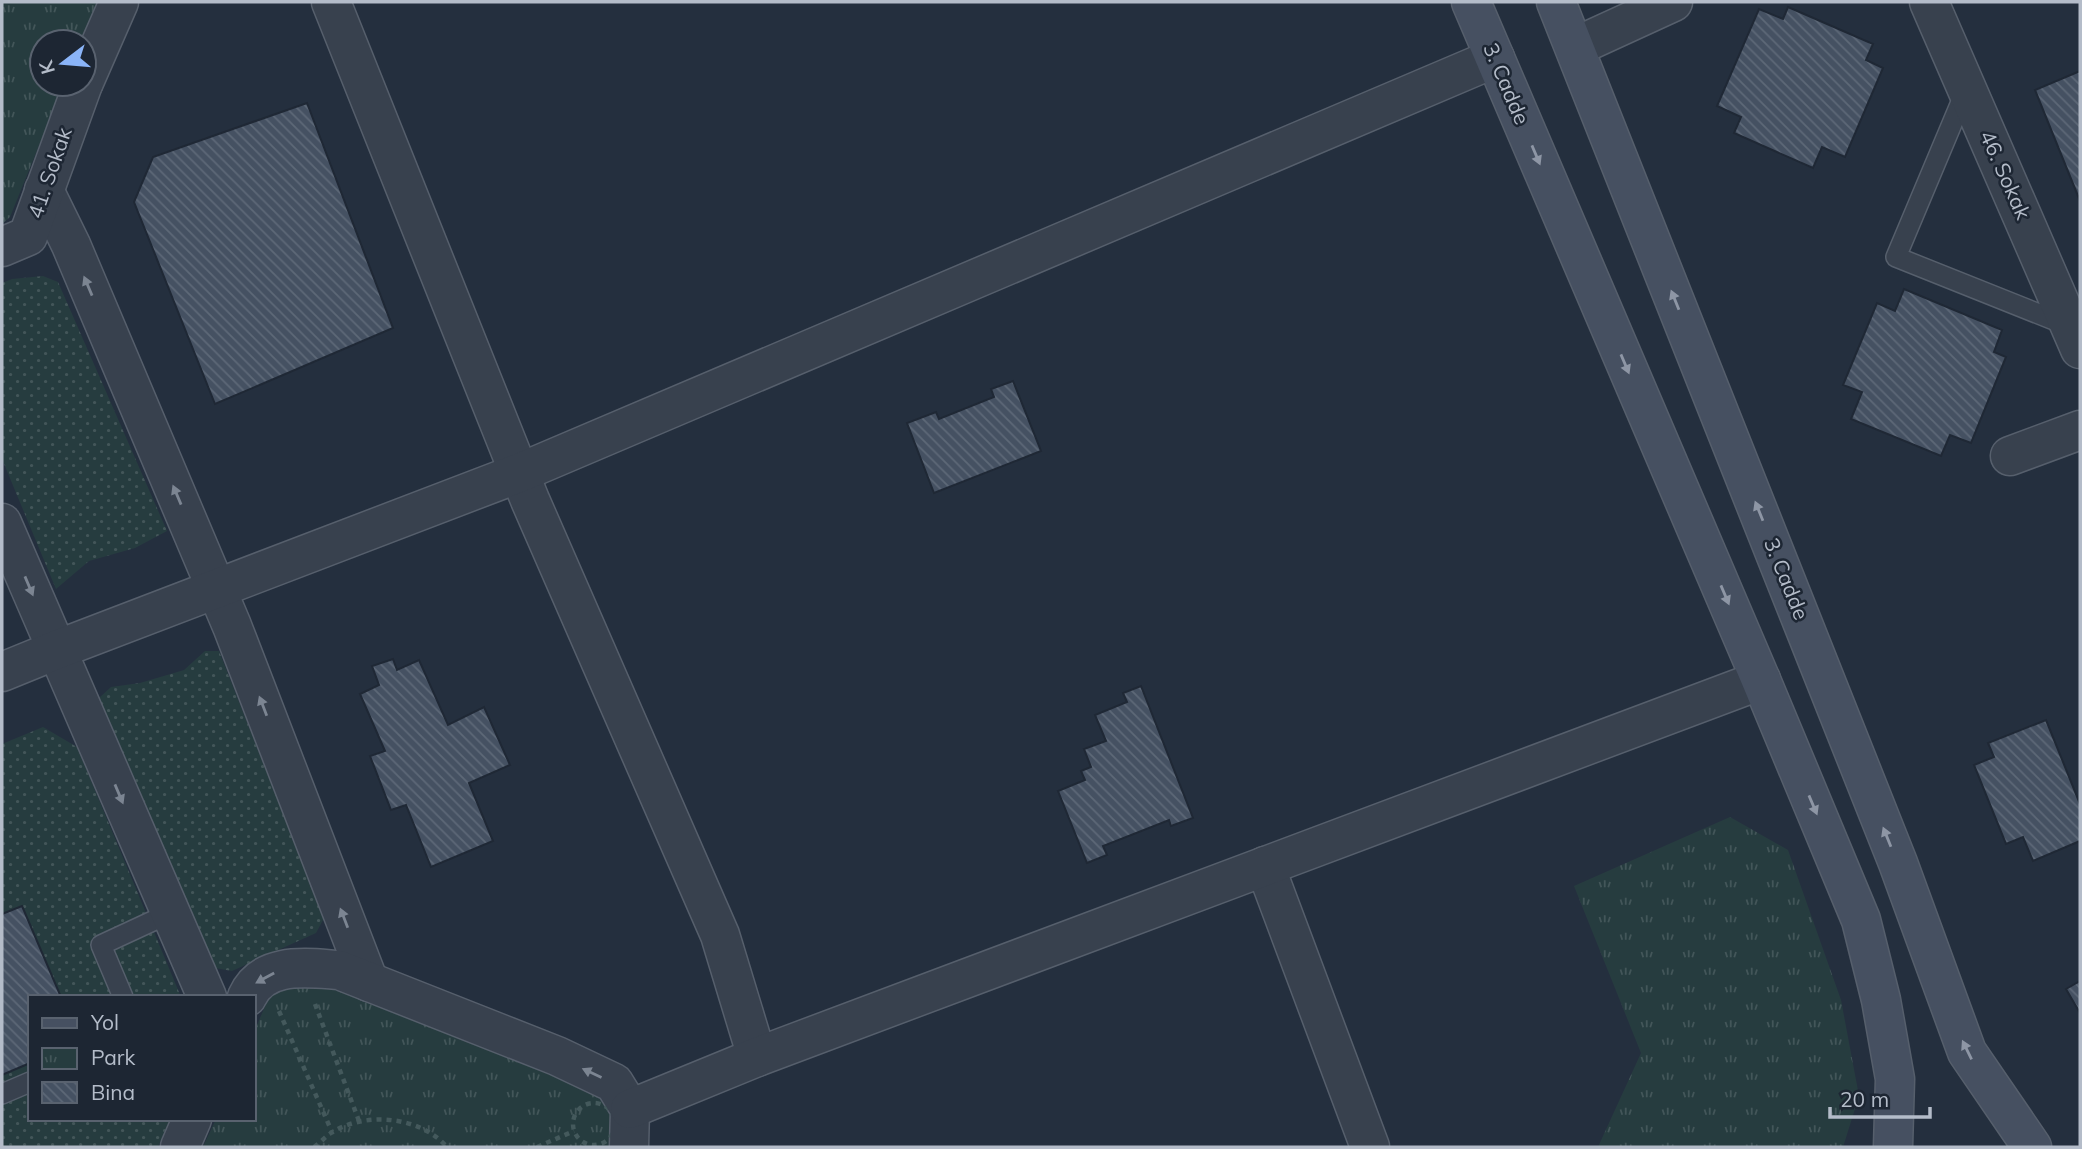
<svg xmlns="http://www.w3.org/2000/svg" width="2082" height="1149" viewBox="0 0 2082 1149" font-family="Mulish,sans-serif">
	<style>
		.grass { fill: url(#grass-dots) }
		.park { fill: url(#park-tufts) }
		.building { fill: url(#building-back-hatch); stroke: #1f2835; stroke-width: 2 }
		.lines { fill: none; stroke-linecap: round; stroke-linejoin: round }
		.service-casing { stroke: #565f6c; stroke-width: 22 }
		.minor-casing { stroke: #565f6c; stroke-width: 41 }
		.secondary-casing { stroke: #565f6c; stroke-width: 41 }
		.path { stroke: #44595c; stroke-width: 4.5; stroke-dasharray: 5 5; stroke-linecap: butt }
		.service { stroke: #38414e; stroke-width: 19 }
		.minor { stroke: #38414e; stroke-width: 38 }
		.secondary { stroke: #465061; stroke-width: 38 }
		.oneway { fill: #8e96a5 }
		.oneway2 { fill: #7c8592 }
		.labels { text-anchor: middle; stroke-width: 5; stroke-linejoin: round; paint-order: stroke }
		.street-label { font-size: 21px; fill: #b4bcc9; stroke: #1d2633 }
	</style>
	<defs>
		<pattern id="grass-dots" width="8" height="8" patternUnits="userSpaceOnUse" patternTransform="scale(1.75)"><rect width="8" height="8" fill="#263c3f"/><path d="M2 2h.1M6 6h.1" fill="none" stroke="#435659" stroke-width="1.8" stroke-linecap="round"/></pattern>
		<pattern id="park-tufts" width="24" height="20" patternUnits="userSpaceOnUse" patternTransform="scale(1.75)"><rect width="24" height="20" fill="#263c3f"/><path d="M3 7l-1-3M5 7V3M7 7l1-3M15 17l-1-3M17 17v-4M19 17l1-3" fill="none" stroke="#435659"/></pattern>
		<pattern id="building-back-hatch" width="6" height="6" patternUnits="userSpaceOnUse" patternTransform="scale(1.75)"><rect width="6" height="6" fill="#455162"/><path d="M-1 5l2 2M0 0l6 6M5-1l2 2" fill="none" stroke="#5d6877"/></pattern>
	</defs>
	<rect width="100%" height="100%" fill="#242f3e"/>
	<g class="grass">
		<path d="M43,276L58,282L167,531L135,548L89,561L56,589L2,459V283L12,279Z"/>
		<path d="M205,651H219L324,918L316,933L232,971L215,968L208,963L99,698L111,687L140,683L184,670Z"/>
		<path d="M43,727L77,747L181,997H30V1119H170L158,1147H2V744Z"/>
	</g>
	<g class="park">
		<path d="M2,2H97L81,42H42V84H64L10,217L2,224Z"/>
		<path d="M1730,817L1788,850L1841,1000L1859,1096L1843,1147H1598L1641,1053L1574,886Z"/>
		<path d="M293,979L323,982L575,1083L612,1101L613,1147H203L216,1119H254V1032L269,997Z"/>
	</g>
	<g class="building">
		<path d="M1788,7L1873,44L1866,60L1883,68L1845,157L1822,147L1813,168L1734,133L1741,117L1717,106L1759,9L1783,19Z"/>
		<path d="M2080,71V201L2035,90Z"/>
		<path d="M307,103L393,328L215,404L134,202L153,157Z"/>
		<path d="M1904,289L2002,330L1994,352L2006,357L1971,443L1950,435L1941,456L1851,419L1862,392L1843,385L1877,303L1895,311Z"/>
		<path d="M1013,381L1041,451L934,493L907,423L936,412L939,419L994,397L991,389Z"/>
		<path d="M393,659L397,670L419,660L448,725L484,707L510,765L469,783L493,841L431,867L406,805L391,810L370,756L385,751L360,694L379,685L372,666Z"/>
		<path d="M1141,686L1193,818L1171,826L1169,820L1103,846L1107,855L1087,863L1058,791L1085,780L1081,771L1091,767L1084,749L1106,741L1095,715L1127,702L1123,693Z"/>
		<path d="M2046,720L2080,804V841L2033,861L2023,837L2006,844L1974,765L1994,757L1988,743Z"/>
		<path d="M22,906L61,997H30V1063L2,1075V914Z"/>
		<path d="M2080,981V1013L2066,989Z"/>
	</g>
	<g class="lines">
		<g class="service-casing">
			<g id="service">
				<path d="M1967,88L1896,257L2069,326"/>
				<path d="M123,997L101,945L170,913"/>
				<path d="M2,1094L30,1082"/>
			</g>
		</g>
		<g class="minor-casing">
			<g id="minor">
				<path d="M331,2L530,500L720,935L757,1057"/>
				<path d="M1929,2L2080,349"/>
				<path d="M1575,47L1673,2"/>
				<path d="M84,82L119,2"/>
				<path d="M44,190L71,245L232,626L369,982"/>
				<path d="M2,247L28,236L83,84"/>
				<path d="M2010,456L2080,430"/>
				<path d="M2,523L207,997"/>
				<path d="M2,672L56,650L519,473L1495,58"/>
				<path d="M1265,866L1370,1147"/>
				<path d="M247,997C263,961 307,968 339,970L557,1056L614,1083L630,1109L629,1147"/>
				<path d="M630,1109L757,1057L1761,680"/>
				<path d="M180,1147L192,1119"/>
			</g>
		</g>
		<g class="secondary-casing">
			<g id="secondary">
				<path d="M1471,2L1761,680L1861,920L1881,1000L1895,1079L1893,1147"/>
				<path d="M1556,2L1898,863L1967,1052L2032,1147"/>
			</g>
		</g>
		<g class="path">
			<path d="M315,1004L359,1121"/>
			<path d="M279,1011L332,1132"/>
			<circle cx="594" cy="1124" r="21"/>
			<path d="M314,1147C320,1143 325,1137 331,1133C365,1111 420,1116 447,1147"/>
			<path d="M537,1147L574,1131"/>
		</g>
		<use href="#service" class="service"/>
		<use href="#minor" class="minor"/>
		<use href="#secondary" class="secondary"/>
	</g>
	<defs><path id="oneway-solid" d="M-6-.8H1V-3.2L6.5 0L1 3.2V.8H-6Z" transform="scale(1.75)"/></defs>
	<g class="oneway">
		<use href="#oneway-solid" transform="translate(1536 155) rotate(67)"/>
		<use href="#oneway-solid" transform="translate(1675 300) rotate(-112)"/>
		<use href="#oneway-solid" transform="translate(1625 364) rotate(67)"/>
		<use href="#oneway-solid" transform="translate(1759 511) rotate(-112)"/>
		<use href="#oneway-solid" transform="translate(1725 595) rotate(67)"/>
		<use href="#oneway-solid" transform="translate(1813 805) rotate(67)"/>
		<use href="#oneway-solid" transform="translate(1887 837) rotate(-112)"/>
		<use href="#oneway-solid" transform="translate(1967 1050) rotate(-116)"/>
	</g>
	<g class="oneway2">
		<use href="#oneway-solid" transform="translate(88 286) rotate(-113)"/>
		<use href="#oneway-solid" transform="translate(177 495) rotate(-113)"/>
		<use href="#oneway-solid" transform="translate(29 586) rotate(67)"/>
		<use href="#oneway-solid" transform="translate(263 706) rotate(-111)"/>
		<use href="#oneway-solid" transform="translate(119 794) rotate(67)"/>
		<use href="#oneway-solid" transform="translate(344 918) rotate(-111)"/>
		<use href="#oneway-solid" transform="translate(265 978) rotate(151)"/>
		<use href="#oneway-solid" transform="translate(592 1073) rotate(-155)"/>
	</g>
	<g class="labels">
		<g class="street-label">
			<text transform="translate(1506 84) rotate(67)" y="7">3. Cadde</text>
			<text transform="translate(50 173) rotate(-71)" y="7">41. Sokak</text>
			<text transform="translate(2005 175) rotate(66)" y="7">46. Sokak</text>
			<text transform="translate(1786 579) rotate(68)" y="7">3. Cadde</text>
		</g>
	</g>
	<rect width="2082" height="1149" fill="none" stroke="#b4bcc9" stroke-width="7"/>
	<rect x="28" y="995" width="228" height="126" fill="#1d2633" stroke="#59626f" stroke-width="2"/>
	<rect x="42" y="1018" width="35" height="10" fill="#465061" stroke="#59626f" stroke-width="2"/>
	<text x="91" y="1030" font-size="21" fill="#b4bcc9">Yol</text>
	<rect x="42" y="1048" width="35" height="21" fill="url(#park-tufts)" stroke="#59626f" stroke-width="2"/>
	<text x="91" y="1065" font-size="21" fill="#b4bcc9">Park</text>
	<rect x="42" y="1082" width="35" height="21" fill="url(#building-back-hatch)" stroke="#59626f" stroke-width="2"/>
	<text x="91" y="1100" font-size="21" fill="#b4bcc9">Bina</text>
	<g transform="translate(63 63) rotate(254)"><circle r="33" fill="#1d2633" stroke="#59626f" stroke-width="2"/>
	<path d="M0-5L12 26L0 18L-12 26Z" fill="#8ab4f8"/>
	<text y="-10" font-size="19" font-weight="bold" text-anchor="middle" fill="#b4bcc9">K</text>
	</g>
	<path d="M1830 1107v10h100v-10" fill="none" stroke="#b4bcc9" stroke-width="3.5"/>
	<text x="1840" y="1107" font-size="21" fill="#b4bcc9" stroke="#1d2633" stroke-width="5" paint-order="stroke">20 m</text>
</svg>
